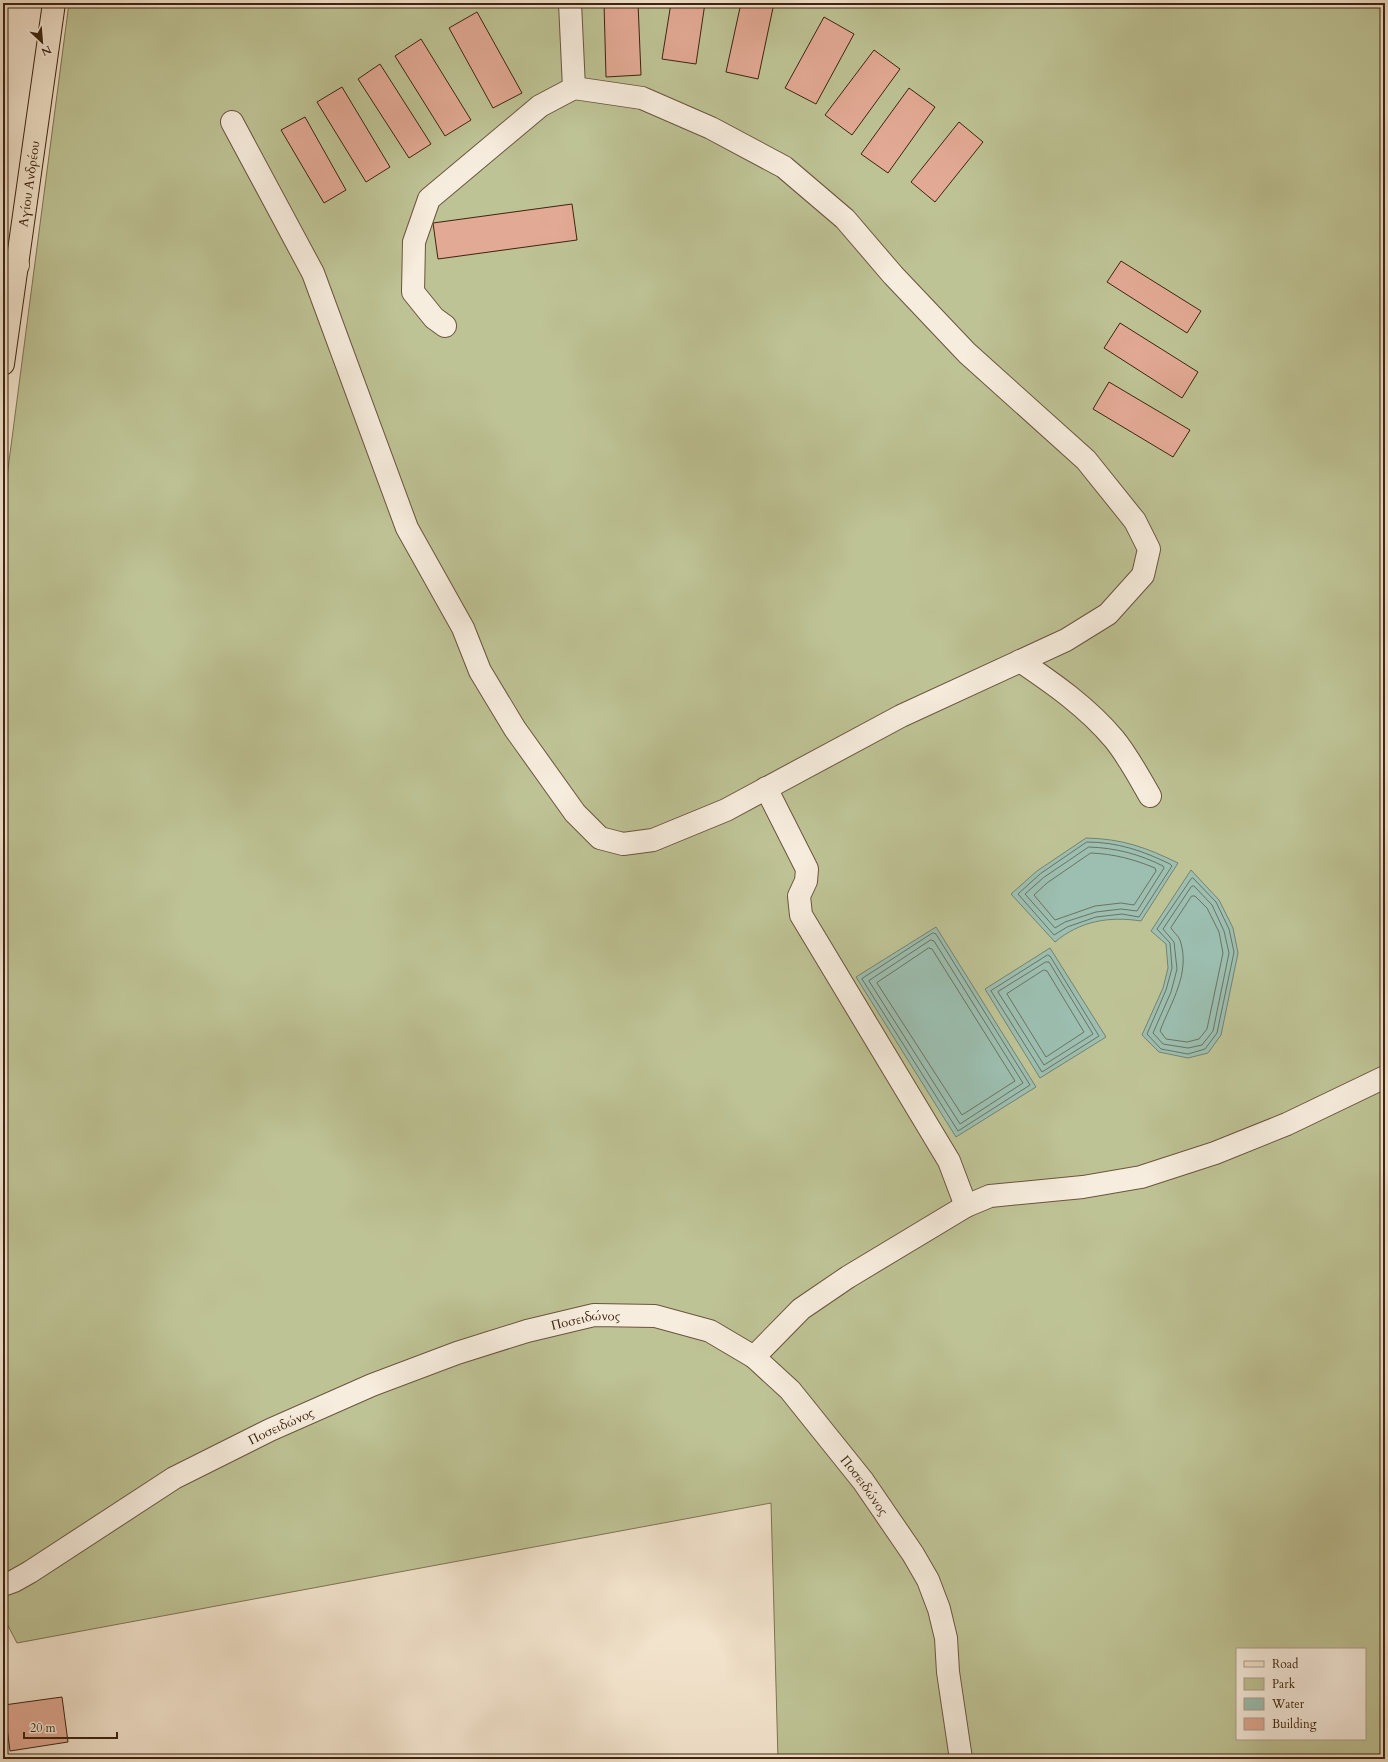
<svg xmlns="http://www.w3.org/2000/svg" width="1388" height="1762" viewBox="0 0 1388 1762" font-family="Cardo,serif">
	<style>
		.green { fill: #bec395; stroke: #7e7452; fill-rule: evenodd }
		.water { fill: #9cbfb1; stroke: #768170 }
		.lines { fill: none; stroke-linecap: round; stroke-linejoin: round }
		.shore { stroke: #6d7260; stroke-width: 1 }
		.building { fill: #e2a994; stroke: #3e240e }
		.minor-casing { stroke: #6b543e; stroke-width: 24 }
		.major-casing { stroke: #3e240e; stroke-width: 24 }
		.minor { stroke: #f7edde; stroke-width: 22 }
		.major { stroke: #f2e3cc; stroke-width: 22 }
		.labels { text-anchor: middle; stroke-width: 3; stroke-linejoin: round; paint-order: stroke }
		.street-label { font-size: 13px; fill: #3e240e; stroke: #f7edde }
	</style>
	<rect width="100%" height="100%" fill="#f2e3cc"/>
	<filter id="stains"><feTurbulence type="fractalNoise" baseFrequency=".005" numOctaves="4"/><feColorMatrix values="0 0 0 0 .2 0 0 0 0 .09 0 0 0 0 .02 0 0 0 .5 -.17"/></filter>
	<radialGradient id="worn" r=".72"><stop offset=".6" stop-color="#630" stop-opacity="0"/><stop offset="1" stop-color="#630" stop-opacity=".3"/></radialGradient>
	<path class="green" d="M69,3H1385V1759H778L771,1503L17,1643L3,1616V507ZM1237,1649H1365V1739H1237Z"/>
	<g class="water">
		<path d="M1086,838C1123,839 1145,847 1178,863L1141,921C1109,916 1080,921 1055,942L1011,894L1037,871Z"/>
		<path d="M1191,870L1219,900L1233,928L1238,953L1221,1035L1208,1053L1188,1058L1159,1052L1142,1035L1163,988L1168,968L1166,944L1151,931Z"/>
		<path d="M936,927L1036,1087L956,1137L856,977Z"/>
		<path d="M1050,948L1106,1037L1040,1078L985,989Z"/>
	</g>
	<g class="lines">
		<g class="shore">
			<path d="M1087,842C1118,842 1143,851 1170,864L1172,866L1139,917L1122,914L1096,917L1067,927L1054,935L1018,894L1040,874Z"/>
			<path d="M1089,847C1116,848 1139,854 1163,866L1164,868L1137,911L1121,909L1096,912L1065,922L1055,928L1025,894L1043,878Z"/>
			<path d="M1091,853C1114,854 1133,859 1155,868L1156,871L1134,905L1121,903L1095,906L1055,920L1034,895L1047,883Z"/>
			<path d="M1193,878L1216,902L1229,929L1234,952L1217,1033L1205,1049L1188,1054L1161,1049L1147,1034L1166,990L1172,968L1170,943L1157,929L1191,879Z"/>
			<path d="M1194,886L1212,905L1224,931L1229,953L1213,1031L1202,1045L1188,1048L1163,1044L1153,1033L1171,992L1177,969L1174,942L1163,929L1191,887Z"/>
			<path d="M1192,896H1195L1207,908L1219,932L1223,953L1207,1029L1199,1039L1187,1042L1166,1039L1160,1031C1171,1002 1191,973 1180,940C1178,935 1173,932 1171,928Z"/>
			<path d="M933,933L936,934L1030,1085L958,1131L862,979Z"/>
			<path d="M931,940L934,941L1023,1083L960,1124L869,981Z"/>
			<path d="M929,948L932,949L1015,1081L962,1115L877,983Z"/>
			<path d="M1048,955L1050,956L1099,1036L1042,1072L991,991Z"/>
			<path d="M1046,962H1049L1093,1034L1044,1065L998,992Z"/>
			<path d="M1044,970L1047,971L1084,1032L1046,1057L1007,994Z"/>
		</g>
	</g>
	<g class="building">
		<path d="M604,3H638L641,75L606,77Z"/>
		<path d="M671,3H705L696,64L662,59Z"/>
		<path d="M741,3H774L758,79L726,72Z"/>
		<path d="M477,12L522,93L493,108L449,28Z"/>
		<path d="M824,17L854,34L816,104L785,88Z"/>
		<path d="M421,39L471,120L445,136L395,56Z"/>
		<path d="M874,50L900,69L852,135L825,115Z"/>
		<path d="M380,64L431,144L409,158L358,79Z"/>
		<path d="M342,87L390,167L366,182L317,102Z"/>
		<path d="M909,88L935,107L888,173L861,154Z"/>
		<path d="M305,117L346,190L324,203L281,130Z"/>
		<path d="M959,122L983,142L935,202L911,182Z"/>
		<path d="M572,204L577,240L438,259L433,223Z"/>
		<path d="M1121,261L1201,311L1187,333L1107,282Z"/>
		<path d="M1120,323L1198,372L1182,398L1104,348Z"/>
		<path d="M1109,382L1190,430L1173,457L1093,409Z"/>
		<path d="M62,1697L68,1742L10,1751L4,1705Z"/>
	</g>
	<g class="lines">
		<g class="minor-casing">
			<g id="minor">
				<path d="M232,122L313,273L407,528L463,628L480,671L515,729L575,813L600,838L623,844L653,840L726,810L901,716L1066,640L1108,614L1143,575L1149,549L1135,521L1086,460L967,353L893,275L845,219L784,167L711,128L642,98L574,88"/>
				<path d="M3,265H18"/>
				<path d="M445,326L434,318L413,292L414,242L429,199L540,106L574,88L570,3"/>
				<path d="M1020,661C1054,684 1087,707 1114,739C1128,756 1139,777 1150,796"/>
				<path d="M766,788L807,869L806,881L799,896L801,915L949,1161L966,1206"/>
				<path d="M754,1357L801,1309L848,1277L966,1206L990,1196L1083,1187L1141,1177L1215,1153L1287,1124L1385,1077"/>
				<path id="s1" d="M3,1585L14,1581L30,1572L174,1478L270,1430L372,1385L457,1353L527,1331L594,1315L655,1316L710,1331L754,1357L790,1390L863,1481L913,1554L928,1580L939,1609L946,1638L948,1672L961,1759"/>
			</g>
		</g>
		<g class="major-casing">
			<g id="major">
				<path id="s2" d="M3,364L54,3"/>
			</g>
		</g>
		<use href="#minor" class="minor"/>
		<use href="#major" class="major"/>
	</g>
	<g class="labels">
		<g class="street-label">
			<text dy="5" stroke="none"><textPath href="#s2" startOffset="182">Αγίου Ανδρέου</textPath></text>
			<text dy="5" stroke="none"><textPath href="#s1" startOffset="645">Ποσειδώνος</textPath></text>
			<text dy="5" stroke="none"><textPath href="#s1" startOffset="321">Ποσειδώνος</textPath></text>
			<text dy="5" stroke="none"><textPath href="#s1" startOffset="993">Ποσειδώνος</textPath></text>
		</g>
	</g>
	<rect width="1388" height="1762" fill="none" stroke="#f2e3cc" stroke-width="16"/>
	<rect x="4" y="4" width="1380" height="1754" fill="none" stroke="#3e240e" stroke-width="2"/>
	<rect x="8" y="8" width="1372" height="1746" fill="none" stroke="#3e240e"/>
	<rect x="1236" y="1648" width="130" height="92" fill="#f7edde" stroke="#ad9d8b"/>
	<rect x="1244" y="1661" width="20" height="6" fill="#f2e3cc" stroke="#ad9d8b"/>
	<text x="1272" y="1668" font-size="12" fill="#3e240e">Road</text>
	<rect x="1244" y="1678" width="20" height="12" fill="#bec395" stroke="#ad9d8b"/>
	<text x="1272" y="1688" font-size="12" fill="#3e240e">Park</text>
	<rect x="1244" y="1698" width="20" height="12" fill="#9cbfb1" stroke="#ad9d8b"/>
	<text x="1272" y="1708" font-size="12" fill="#3e240e">Water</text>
	<rect x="1244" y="1718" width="20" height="12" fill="#e2a994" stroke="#ad9d8b"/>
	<text x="1272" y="1728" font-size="12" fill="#3e240e">Building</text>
	<g transform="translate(42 42) rotate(154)" stroke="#f7edde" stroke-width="3" paint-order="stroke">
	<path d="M0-3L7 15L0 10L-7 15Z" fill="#3e240e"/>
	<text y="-6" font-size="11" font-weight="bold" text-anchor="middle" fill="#3e240e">N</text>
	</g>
	<path d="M24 1732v6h93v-6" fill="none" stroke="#3e240e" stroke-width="2"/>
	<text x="30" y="1732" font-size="12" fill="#3e240e" stroke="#f7edde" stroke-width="3" paint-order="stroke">20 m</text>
	<rect width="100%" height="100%" filter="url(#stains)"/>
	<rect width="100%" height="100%" fill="url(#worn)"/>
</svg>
